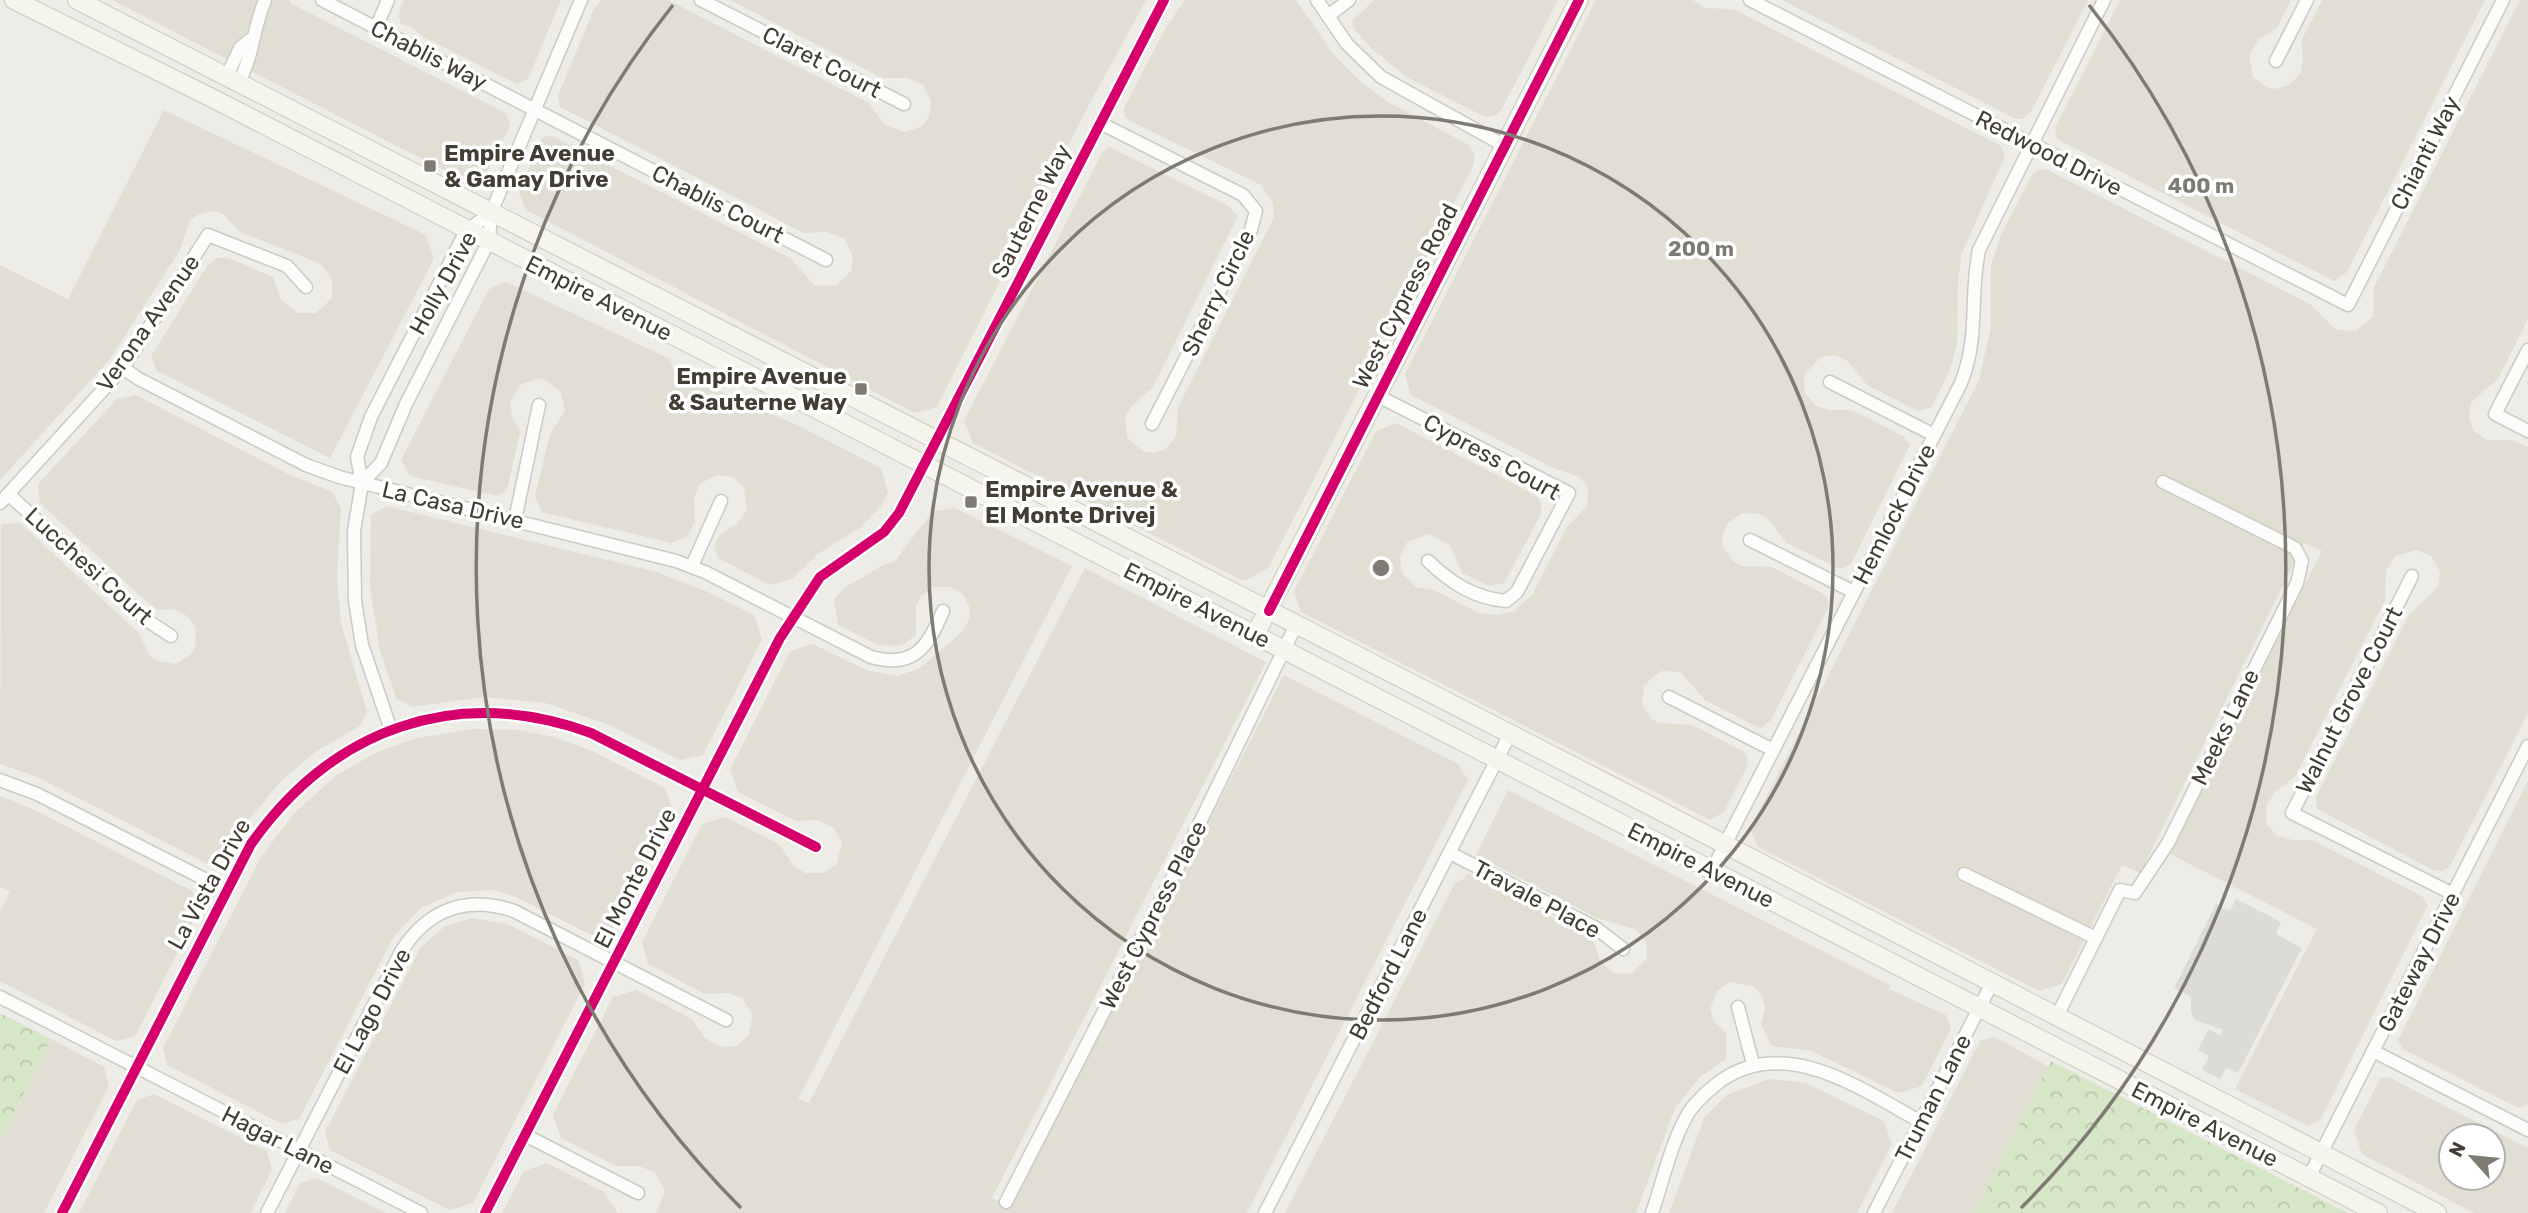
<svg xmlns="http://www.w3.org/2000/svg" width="2528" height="1213" viewBox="0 0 2528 1213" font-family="Rubik,sans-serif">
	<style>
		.residential { fill: #e1dfd4; fill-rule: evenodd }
		.park { fill: url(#park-crowns) }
		.parking { fill: #dcdbd6 }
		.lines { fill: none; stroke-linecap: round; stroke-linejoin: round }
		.street-casing { stroke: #cbcac4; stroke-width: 15 }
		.secondary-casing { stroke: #cccabe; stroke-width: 20 }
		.street { stroke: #fcfcfb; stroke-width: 12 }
		.secondary { stroke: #f5f4ed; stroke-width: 18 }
		.cycleway-casing { stroke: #fff; stroke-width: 15 }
		.cycleway { stroke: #d6006c; stroke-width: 10 }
		.ring { fill: none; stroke: #7e7b72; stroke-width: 3.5 }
		.poi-dot { fill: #7e7b72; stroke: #fff; stroke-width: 2.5 }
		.labels { text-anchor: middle; stroke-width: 7; stroke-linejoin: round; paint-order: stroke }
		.street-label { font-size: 23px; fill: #423e34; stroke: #fff }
		.poi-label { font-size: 23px; font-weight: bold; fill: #423e34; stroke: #fff; text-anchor: start }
		.centre { fill: #7e7b72; stroke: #fff; stroke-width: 3.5 }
		.ring-label { font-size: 21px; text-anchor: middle; font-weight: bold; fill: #7e7b72; stroke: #fff; stroke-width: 7; stroke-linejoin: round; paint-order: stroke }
	</style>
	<defs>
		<pattern id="park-crowns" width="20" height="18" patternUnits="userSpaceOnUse" patternTransform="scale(1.75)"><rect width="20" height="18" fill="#d6e7c7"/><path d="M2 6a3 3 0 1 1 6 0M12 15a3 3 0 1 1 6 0" fill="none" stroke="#b9c7ac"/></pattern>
	</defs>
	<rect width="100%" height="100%" fill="#edece6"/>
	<g class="residential">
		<path d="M112,0H290V3L506,113L510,126L486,174L465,181Z"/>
		<path d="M404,0H561L528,79L517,84L424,37L410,26L401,24L398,15Z"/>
		<path d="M601,0H668L869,103L884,124L904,132L921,127L929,117L931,101L923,85L908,78H882L730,0H1146L1083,116L937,407L915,413L526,210L519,193L539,142L543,137L552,136L790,258L814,285L836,286L851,271L853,257L844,238L827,232L804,233L560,107L558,96L593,11Z"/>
		<path d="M1185,0H1296L1334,55L1362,83L1388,102L1469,145L1475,154L1473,166L1269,567L1249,579L1241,580L973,443L964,421L1102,153L1109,147L1229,206L1238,216L1153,387L1130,408L1125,418L1127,438L1144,452L1155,453L1167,448L1176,436L1178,407L1274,218L1273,203L1261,185L1130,121L1124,115V108L1165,29Z"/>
		<path d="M1374,0H1558L1502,109L1496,115L1485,117L1408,78L1371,48L1355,30L1352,21Z"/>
		<path d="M1596,0H1693L1705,8L1733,9L2001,146L2005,156L1962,253L1958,280L1957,344L1949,372L1932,407L1918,411L1867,385L1848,361L1836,355L1821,357L1804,375L1805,393L1816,406L1829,410H1852L1903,436L1910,445L1851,564L1840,569L1787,543L1768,519L1759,514L1742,513L1726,525L1722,537L1723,548L1734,562L1742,566L1772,567L1822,593L1828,600V608L1771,720L1761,728L1755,726L1705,700L1680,672L1661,671L1644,685L1642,704L1651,719L1659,723L1692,725L1743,751L1748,758L1746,769L1724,812L1710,820L1301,612L1294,591L1376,431L1396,423L1535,495L1541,503V514L1504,583L1489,586L1462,573L1450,545L1429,534L1407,542L1400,557L1402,573L1416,587L1434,590L1479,613L1497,615L1513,612L1532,595L1566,528L1587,506L1588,488L1580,477L1553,468L1411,395L1405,374Z"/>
		<path d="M1782,0H2088L2031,112L2022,119H2016Z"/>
		<path d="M2120,0H2291L2277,28L2258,40L2249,55L2253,77L2266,87L2275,89L2289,85L2300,74L2303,59L2301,41L2322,0H2485L2347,272L2334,281L2057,139L2055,128Z"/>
		<path d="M2520,0H2528V319L2498,379L2471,402L2469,417L2474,431L2487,440H2511L2528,447V713L2450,866L2443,871H2435L2317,809L2316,797L2409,615L2438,587L2440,572L2431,556L2417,550L2395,556L2386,571L2385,600L2295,777L2276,791L2266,806L2267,825L2277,836L2293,840H2312L2422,896L2428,905L2321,1119L2308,1126L2235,1089L2317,929L2166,852L2322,551L2304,543L2140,873L2122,865L2062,984L2039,991L1758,847L1750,829L1979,380L1991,328V265L2001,235L2032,175L2038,170L2046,169L2310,304L2336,330L2356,331L2373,316L2374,287Z"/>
		<path d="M164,110L426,235L434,259L330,458L157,371L151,356L207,266L217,258H228L273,277L281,300L298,313H316L332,298V280L321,264L240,232L223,214L213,211L199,214L189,222L180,250L110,359L0,480V265L68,299Z"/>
		<path d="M506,282L670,359L674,371L797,425L881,468L888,493L881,506L861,527L818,554L792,579L770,585L718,558L714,546L719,536L739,522L747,510L744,488L733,477L716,475L700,484L694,498L695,521L688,536L671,543L542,512L535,496L550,434L565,411L561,392L542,378L521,384L510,402L512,416L520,432L507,490L497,496L410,476L401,460L489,289Z"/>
		<path d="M136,395L286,473L332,492L341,508L337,577L341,623L367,712L360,726L318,750L279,783L245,824L225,858L208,864L35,776L0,764L1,524L20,523L139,633L149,655L158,661L176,664L191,654L195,647L196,628L187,616L174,609L159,610L148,603L40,503L38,484L117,399Z"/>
		<path d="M386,506L657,572L708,592L754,615L762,639L703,755L679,760L607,724L545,703L484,697L412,707L396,698L380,651L370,588L371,515Z"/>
		<path d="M955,508L1072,566L798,1099L809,1103L1085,568L1266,662L992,1198L1011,1207L1284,675L1458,764L1468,780L1247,1213H656L665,1191L654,1172L639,1166H616L561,1138L553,1115L613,997L636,990L692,1019L705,1038L721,1047L736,1046L748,1036L753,1015L742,998L729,993L705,994L648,964L642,942L702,824L725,817L780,845L793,865L805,873H824L836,865L842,843L834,828L817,820L796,821L738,792L730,770L790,651L813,644L866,670L897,676L920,668L962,632L970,618L969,606L963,594L951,587H932L920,597L916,606V635L904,644L896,646L878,645L838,625L834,600L844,588L883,565L894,562L933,511Z"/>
		<path d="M474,729L518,730L553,737L590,750L665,788L673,812L613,929L591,935L516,897L495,890L457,892L421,908L394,936L299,1119L282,1124L167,1065L163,1048L261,857L295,812L337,775L377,752L417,738Z"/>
		<path d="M2528,781V1104L2518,1108L2403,1049L2398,1040Z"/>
		<path d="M1508,790L1891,986L1889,989L1946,1015L1951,1028L1922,1086L1898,1093L1812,1051L1772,1046L1761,1025L1765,1008L1762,996L1753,986L1730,982L1717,991L1710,1009L1714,1022L1726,1033V1059L1700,1077L1675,1108L1636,1213H1285L1455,883L1464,879L1467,873L1585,934L1594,943L1601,963L1616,974L1632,973L1647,958V943L1635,929L1597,918L1476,855Z"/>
		<path d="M0,796L33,809L192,891L200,908L135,1036L116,1041L0,981V912L10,892L0,887Z"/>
		<path d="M472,918L507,924L578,960L585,984L473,1203L450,1210L330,1150L325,1132L421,947L445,926Z"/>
		<path d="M1995,1037L2049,1067L1974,1213H1892L1980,1041Z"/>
		<path d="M51,1039L104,1067L109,1086L44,1213H0V1140Z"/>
		<path d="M2381,1077L2390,1078L2528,1148V1213H2474L2362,1154L2354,1130ZM2451,1136H2493V1178H2451Z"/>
		<path d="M1769,1079L1806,1083L1884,1121L1892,1144L1857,1213H1669L1704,1118L1727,1095Z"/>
		<path d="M154,1094L267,1151L272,1170L250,1213H79L137,1100Z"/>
		<path d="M547,1163L604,1192L618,1213H502L524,1171Z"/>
		<path d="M317,1178L386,1213H285L300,1183Z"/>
	</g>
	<g class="park">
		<path d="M0,1013L51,1039L0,1140Z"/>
		<path d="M2051,1061L2348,1213H1974Z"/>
	</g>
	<path class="parking" d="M2236,899L2281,922L2276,934L2302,948L2238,1073L2226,1068L2220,1079L2202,1070L2209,1056L2198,1050L2209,1029L2220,1035L2223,1030L2195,1020L2191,1012V997L2174,988L2216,904L2230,911Z"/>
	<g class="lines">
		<g class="street-casing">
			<g id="street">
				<path d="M322,0L826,260"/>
				<path d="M701,0L904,104"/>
				<path d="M1317,0L1347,44L1381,77L1505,146"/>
				<path d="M1750,0L2348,305L2503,0"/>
				<path d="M1328,16L1349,0"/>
				<path d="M376,28L388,0"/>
				<path d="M2276,61L2307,0"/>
				<path d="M226,78L240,48L251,39"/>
				<path d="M238,84C253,57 253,29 265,0"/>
				<path d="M1100,123L1243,195L1256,211L1251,230L1152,424"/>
				<path d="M2528,350L2495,414L2528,431"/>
				<path d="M123,368L139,379L306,465L339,477L676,561L705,572L871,657C914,669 928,647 943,611"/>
				<path d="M1830,382L1934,435"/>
				<path d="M1378,396L1569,493L1517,592L1506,601C1474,598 1451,583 1428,561"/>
				<path d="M362,483L381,463L406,404L489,241L491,213L581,0"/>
				<path d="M8,494L148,621L171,636"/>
				<path d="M0,503L123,368L208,235L287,266L306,287"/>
				<path d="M515,520L539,405"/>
				<path d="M1750,540L1854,592"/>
				<path d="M692,566L721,501"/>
				<path d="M2412,576L2292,813L2453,894"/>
				<path d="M1669,697L1773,750"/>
				<path d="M391,730L362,645L355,601L354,531L362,483L357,457L371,417L466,231L491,213"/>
				<path d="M0,780L37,794L226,890"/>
				<path d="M1450,853L1596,928L1623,949"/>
				<path d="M1712,870L1961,383C1980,335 1969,298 1979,250L2104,0"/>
				<path d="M1964,874L2096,938"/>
				<path d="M0,997L421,1213"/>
				<path d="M1738,1007L1753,1064"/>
				<path d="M2057,1016L2120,890L2135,893L2168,843L2297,583L2302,561L2295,548L2163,482"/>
				<path d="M2373,1051L2528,1130"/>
				<path d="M525,1135L638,1193"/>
				<path d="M2309,1177L2528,746"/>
				<path d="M1006,1202L1186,851L1296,625"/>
				<path d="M62,1213L251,844C333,728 456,684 591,733L816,847"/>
				<path d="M267,1213L402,950C429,909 467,895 514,911L726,1020"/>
				<path d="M485,1213L780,638L820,577L884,532L899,513L1164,0"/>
				<path d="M1265,1213L1510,734"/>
				<path d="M1652,1213C1663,1181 1671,1142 1689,1112C1697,1100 1708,1091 1719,1082C1785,1034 1861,1089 1921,1122"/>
				<path d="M1874,1213L1992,983"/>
			</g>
		</g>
		<g class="secondary-casing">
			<g id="secondary">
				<path d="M14,0L212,98L2378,1213"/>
				<path d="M77,0L1610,785L2437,1213"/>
				<path d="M1255,635L1579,0"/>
			</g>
		</g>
		<use href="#street" class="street"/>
		<use href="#secondary" class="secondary"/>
		<g class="cycleway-casing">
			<g id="cycleway">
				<path d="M1269,611L1579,0"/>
				<path d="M62,1213L251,844C333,728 456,684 591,733L816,847"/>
				<path d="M485,1213L780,638L820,577L884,532L899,513L1164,0"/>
			</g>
		</g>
		<use href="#cycleway" class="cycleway"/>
	</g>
	<g class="ring">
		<circle cx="1381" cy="568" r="452"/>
		<path d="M741 1208A905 905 0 0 1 673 5M2089 5A905 905 0 0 1 2021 1208"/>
	</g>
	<g class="poi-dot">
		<rect x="423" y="159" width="14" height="14" rx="3.5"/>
		<rect x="854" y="382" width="14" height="14" rx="3.5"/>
		<rect x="964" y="495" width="14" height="14" rx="3.5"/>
	</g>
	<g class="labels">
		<g class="street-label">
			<text transform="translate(429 55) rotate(27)" y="8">Chablis Way</text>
			<text transform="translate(822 62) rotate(27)" y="8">Claret Court</text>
			<text transform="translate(2049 153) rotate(27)" y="8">Redwood Drive</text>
			<text transform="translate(2425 153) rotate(-63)" y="8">Chianti Way</text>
			<text transform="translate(718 204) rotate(27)" y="8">Chablis Court</text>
			<text transform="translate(1031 211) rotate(-63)" y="8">Sauterne Way</text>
			<text transform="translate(443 283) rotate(-61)" y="8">Holly Drive</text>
			<text transform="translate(1218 293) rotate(-64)" y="8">Sherry Circle</text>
			<text transform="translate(1405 296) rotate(-63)" y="8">West Cypress Road</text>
			<text transform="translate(599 298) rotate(27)" y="8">Empire Avenue</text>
			<text transform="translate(148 323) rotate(-55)" y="8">Verona Avenue</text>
			<text transform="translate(1492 457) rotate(29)" y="8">Cypress Court</text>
			<text transform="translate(453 505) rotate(13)" y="8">La Casa Drive</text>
			<text transform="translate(1894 514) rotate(-63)" y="8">Hemlock Drive</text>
			<text transform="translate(89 566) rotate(42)" y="8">Lucchesi Court</text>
			<text transform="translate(1197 605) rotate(27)" y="8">Empire Avenue</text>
			<text transform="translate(2349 700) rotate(-63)" y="8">Walnut Grove Court</text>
			<text transform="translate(2225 727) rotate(-64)" y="8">Meeks Lane</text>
			<text transform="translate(1701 865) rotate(27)" y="8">Empire Avenue</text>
			<text transform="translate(635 878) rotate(-63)" y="8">El Monte Drive</text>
			<text transform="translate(209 884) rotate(-61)" y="8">La Vista Drive</text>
			<text transform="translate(1537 899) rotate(28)" y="8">Travale Place</text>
			<text transform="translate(1153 915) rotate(-63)" y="8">West Cypress Place</text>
			<text transform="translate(2419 962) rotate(-63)" y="8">Gateway Drive</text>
			<text transform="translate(1388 974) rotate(-63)" y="8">Bedford Lane</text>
			<text transform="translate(372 1011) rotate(-62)" y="8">El Lago Drive</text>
			<text transform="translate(1933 1098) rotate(-63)" y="8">Truman Lane</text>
			<text transform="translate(2205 1124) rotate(27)" y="8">Empire Avenue</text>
			<text transform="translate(278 1140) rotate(27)" y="8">Hagar Lane</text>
		</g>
		<g class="poi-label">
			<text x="444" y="161">Empire Avenue<tspan x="444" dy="26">&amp; Gamay Drive</tspan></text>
			<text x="847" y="384" text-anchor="end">Empire Avenue<tspan x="847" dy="26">&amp; Sauterne Way</tspan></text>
			<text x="985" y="497">Empire Avenue &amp;<tspan x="985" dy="26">El Monte Drivej</tspan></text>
		</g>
	</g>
	<circle cx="1381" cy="568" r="10" class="centre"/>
	<g class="ring-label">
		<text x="2201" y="193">400 m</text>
		<text x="1701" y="256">200 m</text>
	</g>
	<g transform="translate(2472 1157) rotate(297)"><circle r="33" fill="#ffffff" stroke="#b3b2ae" stroke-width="2"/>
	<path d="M0-5L12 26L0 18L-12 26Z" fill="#7e7b72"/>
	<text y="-10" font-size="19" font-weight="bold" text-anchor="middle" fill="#423e34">N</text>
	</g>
</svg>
